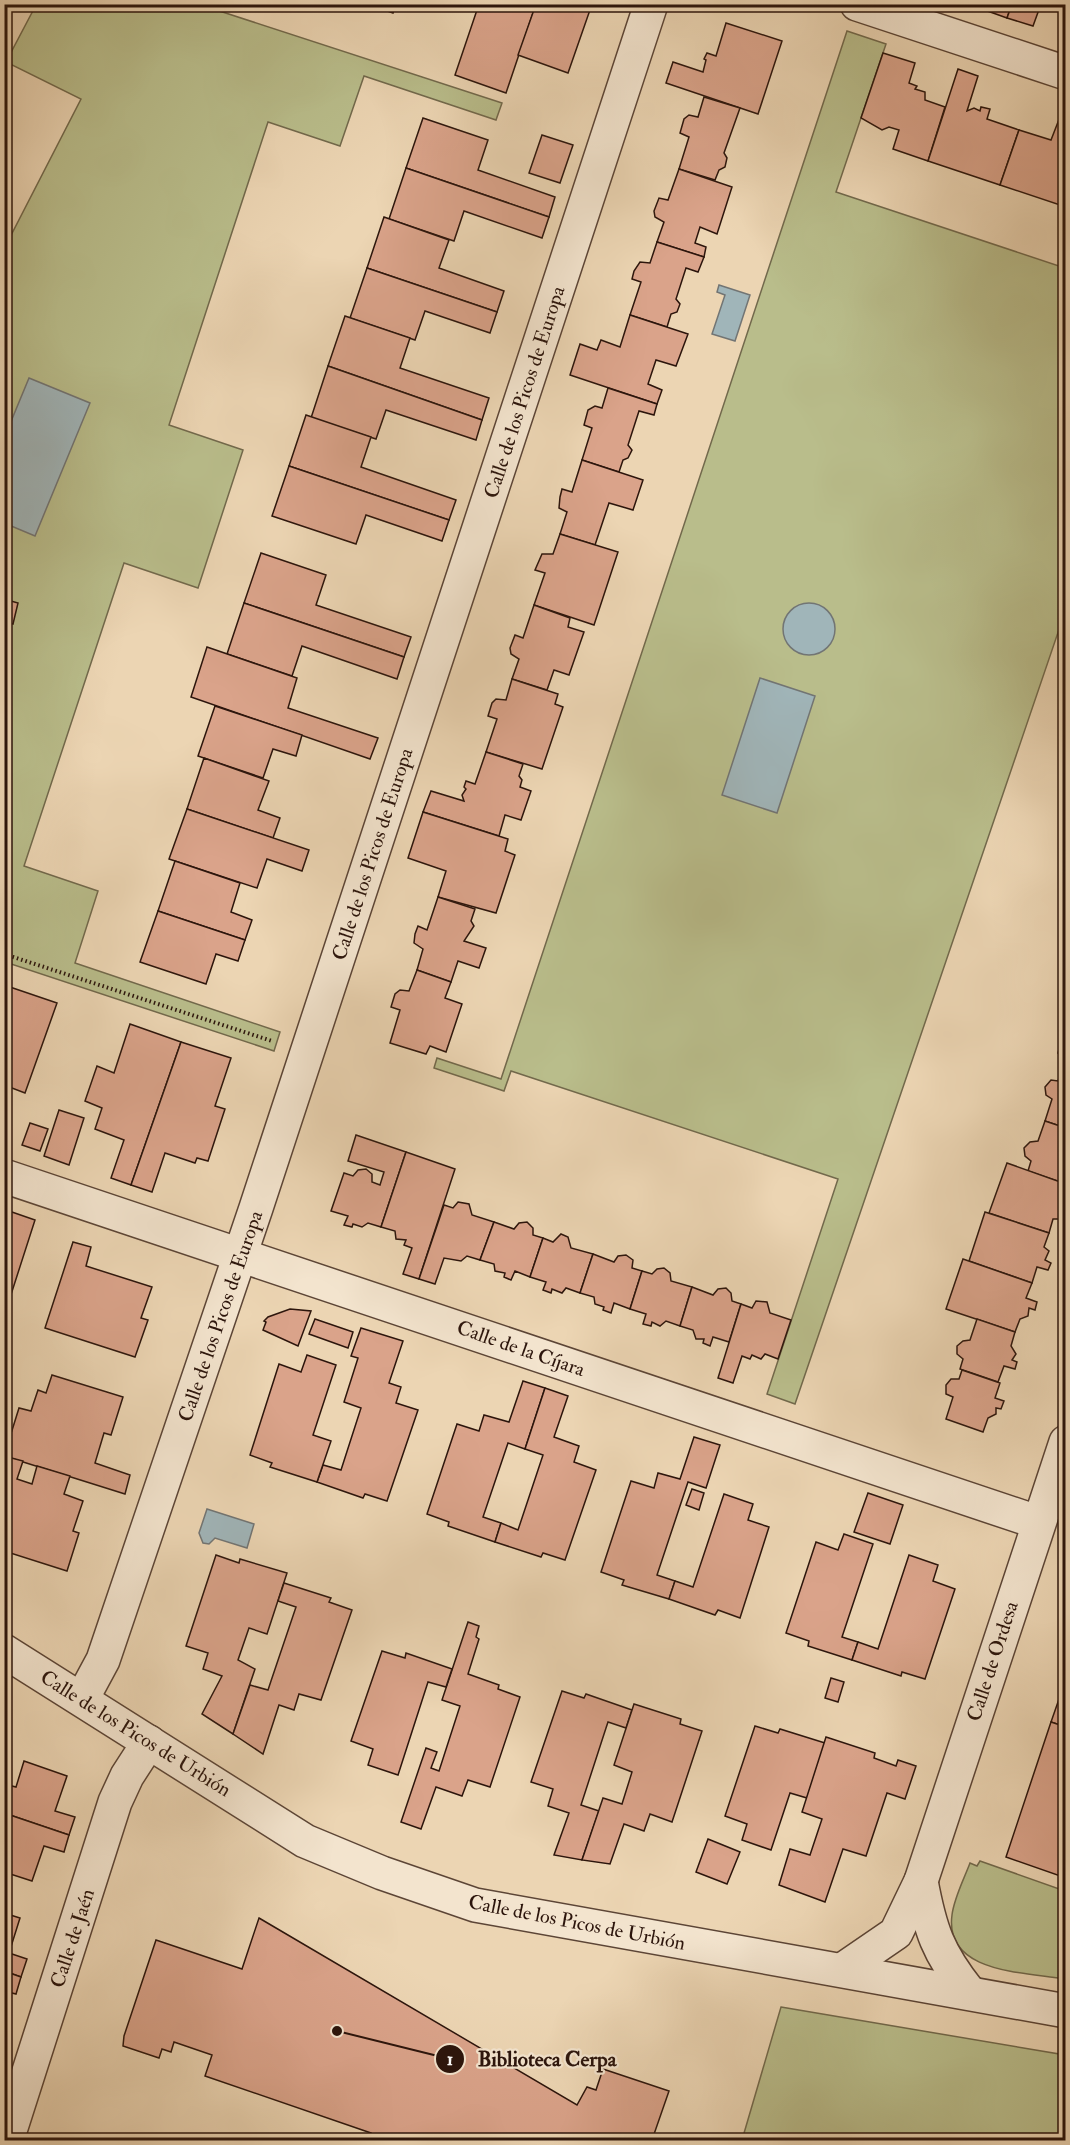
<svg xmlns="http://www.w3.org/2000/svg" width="1070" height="2145" viewBox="0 0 1070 2145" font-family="'IM FELL Double Pica',serif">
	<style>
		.green { fill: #b9bd8b; stroke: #72694c; stroke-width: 1.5 }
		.water { fill: #a0b5b9; stroke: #727574; stroke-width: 1.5 }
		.building { fill: #daa38a; stroke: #2c150c; stroke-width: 1.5 }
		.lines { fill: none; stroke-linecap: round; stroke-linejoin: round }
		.minor-casing { stroke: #5c4536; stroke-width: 36 }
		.path { stroke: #2c150c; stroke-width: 4; stroke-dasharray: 1.5 3; stroke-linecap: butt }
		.minor { stroke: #f3e4ce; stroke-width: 33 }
		.labels { text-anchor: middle; stroke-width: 4.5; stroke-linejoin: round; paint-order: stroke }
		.street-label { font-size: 20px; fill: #2c150c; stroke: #f3e4ce }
		.leader { fill: none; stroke: #2c150c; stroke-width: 2 }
		.callout-dot { fill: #2c150c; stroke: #f3e4ce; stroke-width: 2 }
		.mark-label { font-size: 18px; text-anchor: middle; font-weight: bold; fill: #fff }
		.callout-label { font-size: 21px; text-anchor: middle; font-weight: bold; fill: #2c150c; stroke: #f3e4ce; stroke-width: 4.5; stroke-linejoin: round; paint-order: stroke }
	</style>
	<rect width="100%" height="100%" fill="#ecd5b3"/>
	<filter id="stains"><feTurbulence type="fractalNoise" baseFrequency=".00333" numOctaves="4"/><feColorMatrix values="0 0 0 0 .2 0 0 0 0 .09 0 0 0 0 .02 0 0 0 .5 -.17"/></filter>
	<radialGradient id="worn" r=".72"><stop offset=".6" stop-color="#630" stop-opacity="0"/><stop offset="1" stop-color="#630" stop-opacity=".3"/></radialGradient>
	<g class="green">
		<path d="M36,5H201L502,103L496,120L364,76L340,146L268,122L169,425L243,450L198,588L124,563L24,866L98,891L75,963L280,1032L274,1051L5,962L4,249L81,99L6,62Z"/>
		<path d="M847,31L886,44L836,192L1065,268V612L795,1404L767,1394L838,1179L511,1071L504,1091L434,1068L437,1058L501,1079Z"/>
		<path d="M980,1861L1065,1891V1979C1026,1972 944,1974 952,1915C954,1898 964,1879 970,1863L977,1866Z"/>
		<path d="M781,2007L1065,2055V2140H742Z"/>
	</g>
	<g class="water">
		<path d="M719,285L750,295L735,341L712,334L725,295L717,292Z"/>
		<path d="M29,378L90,403L35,536L4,523L5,436Z"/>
		<circle cx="809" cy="629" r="26"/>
		<path d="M760,678L815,696L777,813L722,795Z"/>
		<path d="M207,1509L254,1524L247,1548L215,1538L209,1544L203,1543L199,1533Z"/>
	</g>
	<g class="building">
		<path d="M368,4H396L393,13Z"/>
		<path d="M479,4H536L506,93L455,75Z"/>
		<path d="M536,4H582L591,7L568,73L518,55Z"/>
		<path d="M980,4H1012L1007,18L979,8Z"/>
		<path d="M1012,4H1041L1033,26L1007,18Z"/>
		<path d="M726,23L782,41L758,114L666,83L673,62L703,72L706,60L704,59L707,53L716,56Z"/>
		<path d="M883,53L915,63L909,83L917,86L915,89L925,92V100L945,107L928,161L893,149L899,130L889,127L882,130L861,118Z"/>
		<path d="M958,69L978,76L967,111L974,108L980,111L981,107L990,109L987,119L1019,130L1000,185L928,161Z"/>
		<path d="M704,97L740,108L724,153L727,158L725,167L719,170L715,180L679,169L689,137L680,133L684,119L689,115L698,117Z"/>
		<path d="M1065,104L1066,207L1000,185L1019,130L1051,140Z"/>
		<path d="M423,118L488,140L478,170L555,197L549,217L406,168Z"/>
		<path d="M542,135L573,145L560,183L529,173Z"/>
		<path d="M406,168L549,217L542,238L464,211L454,241L389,219Z"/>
		<path d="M679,169L732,187L717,234L700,227L695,243L706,247L704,257L657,242L664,222L655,217L654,211L659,198L668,200Z"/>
		<path d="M384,217L449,240L439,268L504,291L497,312L367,268Z"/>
		<path d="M657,242L704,257L698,272L686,268L676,299L680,304L677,312L671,314L667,327L630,315L641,282L632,279L634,271L640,262L650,263Z"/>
		<path d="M367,268L497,312L490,333L425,311L415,340L350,318Z"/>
		<path d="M630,315L688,334L676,366L656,360L648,384L662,390L657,404L570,375L580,344L597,350L601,340L620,347Z"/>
		<path d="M345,316L410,338L400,368L489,398L482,420L328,366Z"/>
		<path d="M328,366L482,420L476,440L386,410L376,439L311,418Z"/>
		<path d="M608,388L657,404L654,415L639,411L628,445L632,450L628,458L623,460L619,472L582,460L592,428L584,425L588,410L595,406L602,408Z"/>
		<path d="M306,415L371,437L361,467L456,500L449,520L289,466Z"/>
		<path d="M582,460L643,480L633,510L609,503L595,545L560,534L567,512L559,508L560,497L562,489L572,492Z"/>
		<path d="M289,466L449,520L442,541L366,515L356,544L272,516Z"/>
		<path d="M560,534L618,552L594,625L534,605L545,573L535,570L542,554H553Z"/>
		<path d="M261,553L326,575L316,605L411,637L404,657L244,603Z"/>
		<path d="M4,599L18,603L13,624L4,621Z"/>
		<path d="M244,603L404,657L397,679L302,646L292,676L227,654Z"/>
		<path d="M534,605L570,618L568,627L584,632L569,675L554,670L547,690L512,679L519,659L511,654L510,648L515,635L523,638Z"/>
		<path d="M207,647L297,678L288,708L378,738L370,759L191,697Z"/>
		<path d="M512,679L558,694L555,704L563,707L542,769L486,752L497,719L488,716L492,703L496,699L506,700Z"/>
		<path d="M215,706L302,735L296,756L273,749L263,778L198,756Z"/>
		<path d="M486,752L523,764L519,776L522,780L520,787L531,791L521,820L505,815L499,836L423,812L431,791L464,801L462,795L466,789L464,787L466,781L475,784Z"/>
		<path d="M204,758L269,781L258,810L280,818L273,838L187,809Z"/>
		<path d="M187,809L309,850L302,871L267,859L257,888L169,859Z"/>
		<path d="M423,812L508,839L505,851L515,855L496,913L438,897L446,871L408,858Z"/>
		<path d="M175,861L240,883L231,912L252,920L245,940L158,911Z"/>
		<path d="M438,897L475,909L471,921L474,926L464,941L486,948L479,968L458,961L451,982L417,970L423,949L414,943L415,934L418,926L427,930Z"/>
		<path d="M158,911L245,940L238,961L216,954L206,984L140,962Z"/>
		<path d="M417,970L451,982L445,998L462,1004L446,1052L430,1046L426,1054L390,1043L400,1010L391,1007L395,994L400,990L409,991Z"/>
		<path d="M7,986L57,1003L25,1093L4,1085V994Z"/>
		<path d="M130,1024L181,1042L131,1185L111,1178L124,1140L95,1129L102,1108L85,1101L97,1066L114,1073Z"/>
		<path d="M181,1042L231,1058L215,1106L225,1109L208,1161L197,1158L195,1163L165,1153L152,1192L131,1185Z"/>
		<path d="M1066,1042V1073L1061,1072L1065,1062L1058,1053L1060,1045Z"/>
		<path d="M1061,1072L1066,1073V1128L1045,1121L1052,1099L1046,1095L1045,1087L1051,1080L1058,1081Z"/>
		<path d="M59,1110L84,1118L69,1165L44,1156Z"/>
		<path d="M1045,1121L1066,1128V1184L1028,1171L1031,1161L1025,1156L1024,1148L1030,1142L1038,1141Z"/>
		<path d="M30,1123L48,1129L40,1151L22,1145Z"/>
		<path d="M356,1135L406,1152L381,1227L368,1223L362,1227L353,1224L352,1227L344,1225L348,1216L331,1211L344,1173L353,1176L358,1170L366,1169L372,1174V1182L380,1185L384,1172L348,1161Z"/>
		<path d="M406,1152L455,1169L419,1279L403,1274L412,1248L404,1245L406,1240L396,1239L395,1231L381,1227Z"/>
		<path d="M1007,1163L1066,1184L1060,1199L1066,1201V1210L1062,1209L1059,1219H1053L1049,1233L989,1213Z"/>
		<path d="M458,1202L469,1204L472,1215L494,1222L480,1260L467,1256L461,1261L444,1258L435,1284L419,1279L444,1205L453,1208Z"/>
		<path d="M9,1211L35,1220L7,1307L4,1306V1223Z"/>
		<path d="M985,1212L1049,1233L1044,1247L1049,1251L1045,1260L1051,1263L1048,1270L1037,1267L1032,1283L969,1261Z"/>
		<path d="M494,1222L514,1229L519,1223L527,1222L533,1228V1235L543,1238L530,1277L515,1271L511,1280L504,1277L505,1273L495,1271L494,1264L480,1260Z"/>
		<path d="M561,1234L568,1237L571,1248L593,1254L580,1293L566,1288L562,1293L552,1289L551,1293L543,1290L546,1282L530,1277L543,1238L553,1242Z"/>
		<path d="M73,1242L91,1247L86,1266L152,1287L141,1318L148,1320L135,1357L45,1328Z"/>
		<path d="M593,1254L614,1262L618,1256L626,1255L633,1260L632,1268L642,1271L630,1309L614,1303L611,1313L603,1310L604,1307L595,1304L594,1297L580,1293Z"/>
		<path d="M963,1259L1032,1283L1026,1298L1037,1302L1035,1310L1029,1308L1028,1316L1020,1319L1015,1332L946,1309Z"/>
		<path d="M664,1268L670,1273L671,1281L692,1287L680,1326L666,1321L660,1326L652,1322L651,1326L643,1324L646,1314L630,1309L642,1271L652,1274L657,1269Z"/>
		<path d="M692,1287L713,1295L718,1289L726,1288L731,1293L732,1301L741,1304L729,1342L713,1337L710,1346L703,1343L704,1339H696L693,1330L680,1326Z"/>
		<path d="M756,1301L767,1302L770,1313L791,1320L778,1359L765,1354L761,1359L752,1355L750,1359L742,1356L733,1383L718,1378L741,1304L752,1308Z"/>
		<path d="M290,1309L311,1311L298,1346L263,1330L266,1322L264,1321L268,1317Z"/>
		<path d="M315,1319L353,1332L348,1348L309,1334Z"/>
		<path d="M977,1319L1015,1332L1011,1346L1016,1354L1012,1360L1017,1362L1015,1369L1004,1366L998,1382L960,1369L963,1359L957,1354V1346L963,1341L970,1340Z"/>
		<path d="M361,1328L403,1341L389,1383L401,1387L396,1403L418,1410L387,1501L365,1494L363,1498L317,1482L323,1465L341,1470L361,1408L344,1402L358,1358L351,1356Z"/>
		<path d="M307,1355L336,1365L313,1435L331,1441L317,1482L270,1467L272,1463L250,1455L279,1364L301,1372Z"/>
		<path d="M962,1370L1000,1383L995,1398L1004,1401L1001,1409L996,1408V1414L988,1418L983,1432L946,1419L953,1397L946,1394V1385L951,1379H959Z"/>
		<path d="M52,1375L123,1397L111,1435L104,1433L95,1463L130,1475L125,1494L4,1456L19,1408L31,1411L38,1390L46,1393Z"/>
		<path d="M523,1381L545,1388L525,1449L508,1443L483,1517L501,1523L495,1542L448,1526L449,1522L427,1514L457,1424L479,1431L484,1415L509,1422Z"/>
		<path d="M545,1388L568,1396L554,1437L579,1446L574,1462L596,1470L565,1560L543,1553L541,1557L495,1542L501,1523L518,1530L543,1455L525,1449Z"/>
		<path d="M694,1437L720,1445L706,1488L688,1482L657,1575L675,1581L669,1599L622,1585L624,1580L601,1572L631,1481L654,1488L658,1473L680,1479Z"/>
		<path d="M4,1456L23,1461L17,1479L32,1484L37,1466L70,1476L64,1494L83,1501L73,1531L79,1533L67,1571L4,1551Z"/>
		<path d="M692,1489L704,1493L699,1510L686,1505Z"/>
		<path d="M868,1493L903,1505L890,1544L854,1532Z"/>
		<path d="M724,1494L753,1504L748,1520L769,1527L740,1618L718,1610L715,1615L669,1599L675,1581L693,1587Z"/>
		<path d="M844,1534L873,1544L842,1637L858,1642L852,1660L808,1646L809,1641L786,1633L816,1542L838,1550Z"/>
		<path d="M216,1555L239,1563L240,1559L287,1573L267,1634L249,1628L238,1660L255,1669L233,1734L202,1714L222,1676L203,1669L208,1653L186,1646Z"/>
		<path d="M909,1555L938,1565L933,1581L955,1589L925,1679L902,1672L901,1676L852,1660L858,1642L878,1649Z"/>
		<path d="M284,1583L331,1598L329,1602L352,1610L321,1700L299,1694L294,1710L279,1705L263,1754L233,1734L250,1685L268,1690L271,1681L296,1607L278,1601Z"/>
		<path d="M468,1622L479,1626L476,1637L479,1639L468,1674L499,1685L498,1689L520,1697L490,1787L468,1780L462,1796L436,1787L421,1829L401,1822L426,1748L437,1752L431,1768L439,1771L460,1706L442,1700Z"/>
		<path d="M382,1651L405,1658L406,1653L452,1669L446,1687L428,1682L398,1775L368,1765L373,1749L351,1741Z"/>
		<path d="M831,1678L844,1682L838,1702L825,1698Z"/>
		<path d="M1066,1679V1727L1051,1722Z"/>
		<path d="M562,1691L584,1698L586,1694L632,1710L626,1728L608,1722L606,1728L581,1805L599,1811L582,1860L554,1855L569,1813L548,1806L553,1789L531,1782Z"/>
		<path d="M634,1704L681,1719L680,1724L702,1731L672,1822L650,1814L644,1831L624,1824L610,1864L582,1860L603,1798L622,1804L632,1772L614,1765Z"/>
		<path d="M1051,1722L1066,1727V1878L1006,1857Z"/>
		<path d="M755,1726L778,1733L780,1729L825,1743L807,1798L790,1793L771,1850L742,1840L747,1824L725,1816Z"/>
		<path d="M826,1737L875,1753L874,1758L896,1766L898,1760L916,1766L905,1799L887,1793L866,1856L843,1849L825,1902L779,1885L790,1849L810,1855L822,1819L802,1812Z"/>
		<path d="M24,1761L67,1776L55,1811L75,1817L69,1835L4,1813V1784L16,1787Z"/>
		<path d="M4,1813L69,1835L64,1852L44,1846L32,1881L4,1872Z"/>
		<path d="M708,1839L740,1852L727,1884L696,1872Z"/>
		<path d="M4,1913L20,1918L9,1953L27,1959L21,1977L4,1971Z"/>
		<path d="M259,1918L577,2105L587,2087L596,2090L603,2069L669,2091L652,2140H368L371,2133L205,2076L212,2055L174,2042L171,2052L162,2049L159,2058L123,2046L124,2036L156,1940L242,1969Z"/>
		<path d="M4,1971L21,1977L16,1994L4,1991Z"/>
	</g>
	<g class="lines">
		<g class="minor-casing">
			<g id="minor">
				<path d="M857,4L1066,73"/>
				<path d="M4,1176L1037,1522"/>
				<path d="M4,1651L305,1841L382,1873L475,1905L1066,2011"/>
				<path d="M82,1699L103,1660L256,1208L651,4"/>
				<path d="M921,1881C930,1930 938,1953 969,1992"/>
				<path d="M842,1970L896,1933L921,1881L1066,1442"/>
				<path d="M7,2140L115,1802L127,1776L149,1742"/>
			</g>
		</g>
		<path class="path" d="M4,954L272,1041"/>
		<use href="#minor" class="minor"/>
	</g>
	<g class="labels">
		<g class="street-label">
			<text transform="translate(524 392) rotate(-72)" y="7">Calle de los Picos de Europa</text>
			<text transform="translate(372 854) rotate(-72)" y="7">Calle de los Picos de Europa</text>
			<text transform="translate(220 1316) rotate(-71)" y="7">Calle de los Picos de Europa</text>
			<text transform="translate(521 1348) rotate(19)" y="7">Calle de la Cíjara</text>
			<text transform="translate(992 1661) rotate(-72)" y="7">Calle de Ordesa</text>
			<text transform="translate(136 1733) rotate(32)" y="7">Calle de los Picos de Urbión</text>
			<text transform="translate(577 1922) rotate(11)" y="7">Calle de los Picos de Urbión</text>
			<text transform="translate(72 1938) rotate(-72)" y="7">Calle de Jaén</text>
		</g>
	</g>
	<path class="leader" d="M337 2031L450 2059"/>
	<g class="callout-dot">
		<circle cx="337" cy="2031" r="6"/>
		<circle cx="450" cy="2059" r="15"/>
	</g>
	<g class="mark-label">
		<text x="450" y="2065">1</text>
	</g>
	<g class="callout-label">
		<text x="547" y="2066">Biblioteca Cerpa</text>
	</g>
	<rect width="1070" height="2145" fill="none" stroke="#ecd5b3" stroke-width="24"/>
	<rect x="6" y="6" width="1058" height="2133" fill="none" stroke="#2c150c" stroke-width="3"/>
	<rect x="12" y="12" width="1046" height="2121" fill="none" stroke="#2c150c" stroke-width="1.5"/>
	<rect width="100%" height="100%" filter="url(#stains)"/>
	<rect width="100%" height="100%" fill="url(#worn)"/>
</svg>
